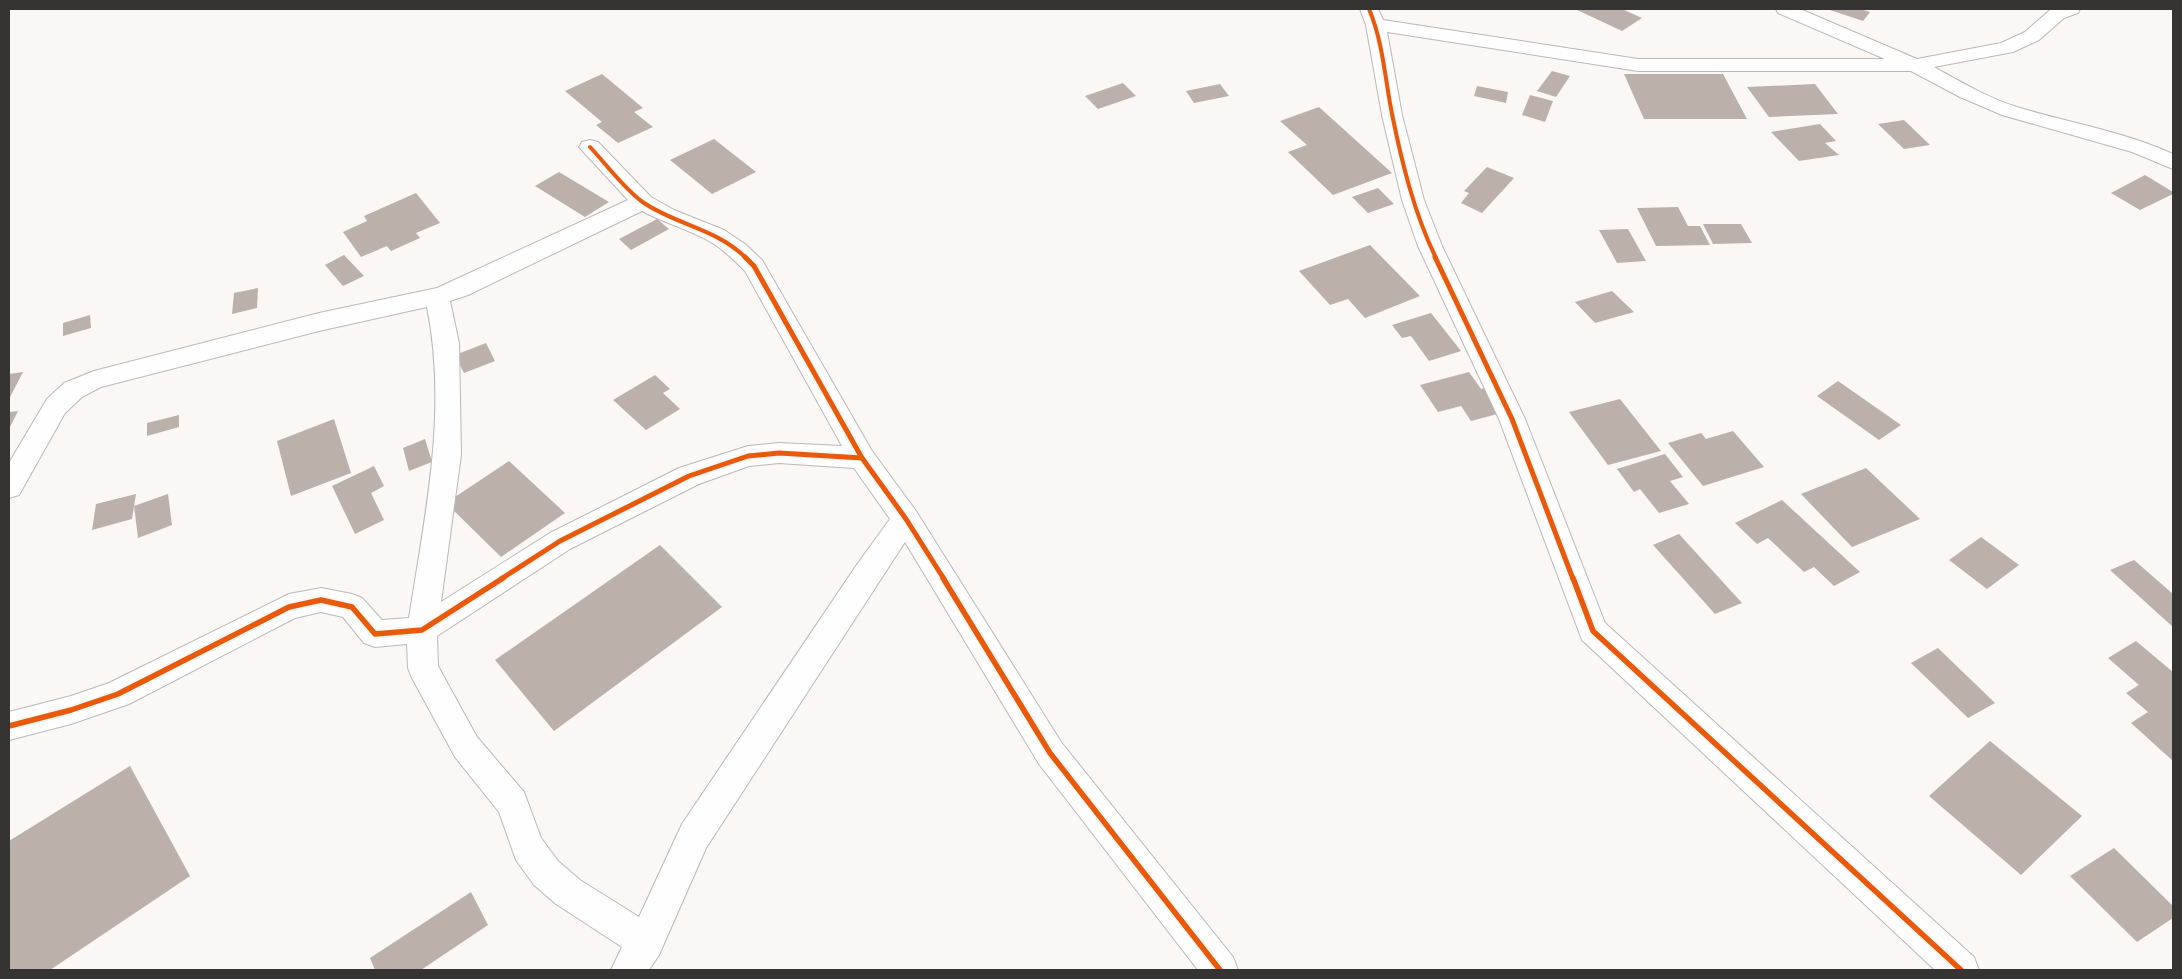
<svg xmlns="http://www.w3.org/2000/svg" width="2182" height="979" viewBox="0 0 2182 979" font-family="Overpass,sans-serif">
	<style>
		.building { fill: #bcb0aa }
		.lines { fill: none; stroke-linecap: round; stroke-linejoin: round }
		.minor-casing { stroke: #bbb8b7; stroke-width: 2 }
		.minor { fill: #fefefe; fill-rule: evenodd }
		.cycleway-far2-casing { stroke: #fdf6f3; stroke-width: 6 }
		.cycleway-far1-casing { stroke: #fdf6f3; stroke-width: 8 }
		.cycleway-casing { stroke: #fdf6f3; stroke-width: 9 }
		.cycleway-far2 { stroke: #e8590c; stroke-width: 4 }
		.cycleway-far1 { stroke: #e8590c; stroke-width: 5 }
		.cycleway { stroke: #e8590c; stroke-width: 5.5 }
	</style>
	<rect width="100%" height="100%" fill="#fbf7f5"/>
	<g class="building">
		<path d="M1575,9H1622L1642,18L1622,31Z"/>
		<path d="M1827,9H1860L1870,12L1863,21Z"/>
		<path d="M1552,71L1570,76L1556,97L1537,91Z"/>
		<path d="M602,74L643,108L634,112L653,127L618,143L596,125L602,122L565,91Z"/>
		<path d="M1624,74H1723L1747,119H1644Z"/>
		<path d="M1123,83L1136,96L1098,109L1085,96Z"/>
		<path d="M1220,84L1229,96L1194,103L1186,91Z"/>
		<path d="M1815,84L1838,114L1769,117L1747,87Z"/>
		<path d="M1477,86L1508,92L1506,103L1474,96Z"/>
		<path d="M1530,95L1553,101L1545,122L1522,115Z"/>
		<path d="M1319,107L1392,173L1333,195L1288,152L1307,145L1280,121Z"/>
		<path d="M1904,120L1930,145L1904,149L1878,124Z"/>
		<path d="M1820,124L1836,141L1825,143L1839,155L1799,161L1771,132Z"/>
		<path d="M714,139L756,172L712,194L670,160Z"/>
		<path d="M1487,167L1514,178L1482,213L1461,203L1469,193L1464,191Z"/>
		<path d="M559,172L609,202L585,217L535,186Z"/>
		<path d="M2145,175L2173,192V194L2140,210L2111,193Z"/>
		<path d="M1378,188L1394,204L1368,213L1352,197Z"/>
		<path d="M416,193L440,223L416,233L420,238L391,251L387,246L361,257L343,232L367,221L364,216Z"/>
		<path d="M1678,207L1688,226H1700L1710,245L1656,246L1637,208Z"/>
		<path d="M657,219L669,229L631,250L619,239Z"/>
		<path d="M1703,224H1741L1752,243L1713,244Z"/>
		<path d="M1628,229L1646,261L1617,263L1599,230Z"/>
		<path d="M1370,245L1420,296L1365,318L1348,299L1330,305L1299,271Z"/>
		<path d="M344,255L364,276L343,286L325,265Z"/>
		<path d="M258,288L257,308L232,314L234,293Z"/>
		<path d="M1612,291L1634,312L1595,323L1575,302Z"/>
		<path d="M1431,313L1461,351L1429,361L1411,336L1402,338L1392,325Z"/>
		<path d="M90,315L91,328L63,336V323Z"/>
		<path d="M486,343L495,361L464,373L455,355Z"/>
		<path d="M23,372L9,399V374Z"/>
		<path d="M1469,372L1481,389L1488,387L1505,412L1471,421L1461,406L1438,412L1420,385Z"/>
		<path d="M655,375L670,389L663,393L680,409L646,430L613,400Z"/>
		<path d="M1838,381L1901,425L1879,440L1817,396Z"/>
		<path d="M1620,399L1661,451L1608,465L1569,412Z"/>
		<path d="M18,411L9,429V412Z"/>
		<path d="M179,415V427L147,436V423Z"/>
		<path d="M334,419L351,473L291,496L277,441Z"/>
		<path d="M1733,431L1764,467L1703,486L1668,443L1701,433L1706,439Z"/>
		<path d="M425,439L432,462L409,471L403,448Z"/>
		<path d="M1665,454L1683,477L1670,481L1689,504L1659,513L1640,489L1634,492L1617,469Z"/>
		<path d="M509,461L565,513L501,557L446,503Z"/>
		<path d="M374,466L384,486L371,493L384,520L355,534L332,486Z"/>
		<path d="M1866,468L1920,519L1852,547L1801,494Z"/>
		<path d="M136,494L132,519L92,530L96,504Z"/>
		<path d="M168,494L172,525L138,538L134,506Z"/>
		<path d="M1782,500L1860,572L1834,586L1814,567L1804,572L1768,538L1757,544L1735,523Z"/>
		<path d="M1679,534L1742,603L1715,614L1653,545Z"/>
		<path d="M1981,537L2019,565L1987,589L1949,560Z"/>
		<path d="M660,545L722,607L554,731L495,660Z"/>
		<path d="M2134,560L2173,594V627L2110,570Z"/>
		<path d="M2136,641L2173,672V761L2131,723L2148,712L2126,693L2139,685L2108,658Z"/>
		<path d="M1938,648L1995,703L1968,718L1911,663Z"/>
		<path d="M1990,741L2082,816L2021,875L1929,796Z"/>
		<path d="M130,766L190,876L50,970H9V841Z"/>
		<path d="M2114,848L2173,906V918L2137,942L2070,876Z"/>
		<path d="M471,892L488,925L421,970H375L370,958Z"/>
	</g>
	<g class="lines">
		<g class="minor-casing">
			<g id="minor">
				<path d="M1360,9H1378L1383,20L1638,59H1885L1778,13L1776,9H1800L1917,59L2001,43L2025,32L2050,10L2080,9L2078,13L2064,18L2039,40L2013,52L1934,67C1961,82 1988,98 2017,107C2069,123 2123,131 2173,154V169L2132,152L2002,115L1960,97L1911,71H1638L1387,32L1402,115L1424,200L1442,246L1525,419L1605,623L1974,957L1979,970H1935L1582,640L1499,419L1418,246L1402,200L1382,115L1366,25Z"/>
				<path d="M590,140L598,142L651,197L674,210L724,230L745,244L762,260L872,451L916,511L1061,742L1233,957L1238,970H1198L1039,764L905,542L706,848L659,955L649,970H611L622,947L556,904L534,885L516,860L499,812L455,757L412,678L408,668L407,644L375,647L364,643L343,617L321,612L295,618L129,704L71,724L9,740V712L71,696L109,683L289,594L321,588L352,594L362,598L382,620L409,618C425,515 448,411 427,307L319,331L101,387L82,397L65,413L19,495L9,498V463L47,399L64,383L94,371L319,313L437,288L628,200L579,147L582,142ZM642,211C664,223 688,229 709,241C723,249 734,260 745,271L842,446L779,443L748,446L679,468L550,533L441,602L461,455L459,343L450,301L468,295ZM779,463L854,468L890,519L856,566L682,824L639,917L580,880L558,861L541,838L524,792L477,737L438,666L437,636L570,549L699,484L749,466Z"/>
			</g>
		</g>
		<use href="#minor" class="minor"/>
		<g class="cycleway-far2-casing">
			<g id="cycleway-far2">
				<path d="M1369,9C1383,42 1385,79 1392,114C1402,163 1414,213 1436,258"/>
				<path d="M590,147C606,164 625,190 644,203C677,225 717,229 746,258"/>
			</g>
		</g>
		<g class="cycleway-far1-casing">
			<g id="cycleway-far1">
				<path d="M745,257L754,266L862,458L906,519L944,579"/>
				<path d="M1435,257L1512,419L1573,579"/>
				<path d="M501,579L560,541L689,476L748,456L779,453L862,458"/>
			</g>
		</g>
		<g class="cycleway-casing">
			<g id="cycleway">
				<path d="M943,578L1050,753L1220,970"/>
				<path d="M1573,578L1593,631L1961,970"/>
				<path d="M9,726L71,710L118,694L289,607L321,600L352,607L375,634L422,630L503,578"/>
			</g>
		</g>
		<use href="#cycleway-far2" class="cycleway-far2"/>
		<use href="#cycleway-far1" class="cycleway-far1"/>
		<use href="#cycleway" class="cycleway"/>
	</g>
	<rect width="2182" height="979" fill="none" stroke="#363433" stroke-width="20"/>
</svg>
